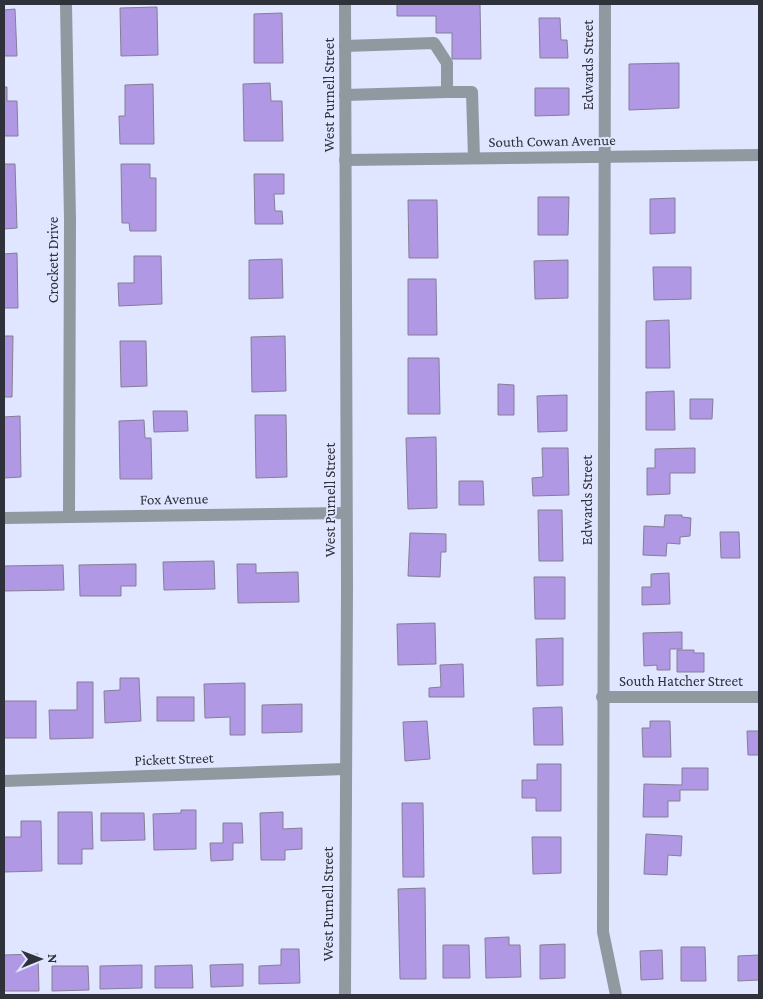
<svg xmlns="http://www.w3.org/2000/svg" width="763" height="999" viewBox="0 0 763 999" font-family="'Crimson Pro',serif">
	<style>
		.building { fill: #b198e5; stroke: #857e95 }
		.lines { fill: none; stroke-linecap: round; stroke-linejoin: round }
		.minor { stroke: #9098a0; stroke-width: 12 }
		.labels { text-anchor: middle; stroke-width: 4; stroke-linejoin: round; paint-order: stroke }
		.street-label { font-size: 15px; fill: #2f313b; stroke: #e0e6ff }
	</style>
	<rect width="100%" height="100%" fill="#e0e6ff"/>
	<g class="building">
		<path d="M397,4H480L481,59H452V33H436V16H397Z"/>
		<path d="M157,7L158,55L121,56L120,8Z"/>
		<path d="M15,9L17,56H4V10Z"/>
		<path d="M282,13L283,63H254V14Z"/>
		<path d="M539,18H560L561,40H567L568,58H540Z"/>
		<path d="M679,63V108L629,110V64Z"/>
		<path d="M270,83L271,101H282L283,141H244L243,84Z"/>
		<path d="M153,84L154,144H120L119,116H125V85Z"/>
		<path d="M4,87H7V101H17L18,136H4Z"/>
		<path d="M535,88H569V115L535,116Z"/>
		<path d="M4,164H15L17,228L4,229Z"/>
		<path d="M121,164H150V178H156V231H130L129,223H122Z"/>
		<path d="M254,174H284V194H274L275,211H282L283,224H255Z"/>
		<path d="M538,197H569L568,235H538Z"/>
		<path d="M675,198V233L650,234V199Z"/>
		<path d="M408,200H437L438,258H409Z"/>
		<path d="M17,253L18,308H4V254Z"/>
		<path d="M134,256H161L162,304L119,306L118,283H134Z"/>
		<path d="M282,259L283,298L249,299V260Z"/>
		<path d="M568,260V298L535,299L534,261Z"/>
		<path d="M653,267H691V299L654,300Z"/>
		<path d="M408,279H436L437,335H408Z"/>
		<path d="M669,320L670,368H646V321Z"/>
		<path d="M4,336H13L12,397H4Z"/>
		<path d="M285,336L286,391L252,392L251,337Z"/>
		<path d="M120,341H146L147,386L121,387Z"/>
		<path d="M408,358H439L440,414H408Z"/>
		<path d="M498,384L514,385V415H498Z"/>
		<path d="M674,391L675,430H646V392Z"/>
		<path d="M567,395V431L538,432L537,396Z"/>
		<path d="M690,399H713L712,419H690Z"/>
		<path d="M153,411H187L188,431L154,432Z"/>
		<path d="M255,415H286L287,477L256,478Z"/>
		<path d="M20,416L21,477L4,478V417Z"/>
		<path d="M144,420L145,438H151L152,479H120L119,421Z"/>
		<path d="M436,437L437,508L408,509L406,438Z"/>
		<path d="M542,448H568L569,495L533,496L532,478L543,477Z"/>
		<path d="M695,448V473H670V494L647,495V468H655V449Z"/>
		<path d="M459,481H483L484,505H459Z"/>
		<path d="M538,510H562L563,561H539Z"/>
		<path d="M665,515H682V517L691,518L690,536L680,537V544L667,543L666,556L643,555L644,526L664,527Z"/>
		<path d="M720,532H739L740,558H721Z"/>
		<path d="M410,533L446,534V552H441L440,577L408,576Z"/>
		<path d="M214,561L215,589L164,590L163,562Z"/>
		<path d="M136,564V586H121V596H80L79,565Z"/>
		<path d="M237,564H256V573L298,572L299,602L238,603Z"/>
		<path d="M63,565L64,590L4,591V566Z"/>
		<path d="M669,573L670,604L642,605V587H651V574Z"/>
		<path d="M534,577H565V619H535Z"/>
		<path d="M435,623L436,664L398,665L397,624Z"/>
		<path d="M682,632V649H670V670H657V665L644,666L643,633Z"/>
		<path d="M563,638V685L537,686L536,639Z"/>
		<path d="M677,650H694V653H704V672H677Z"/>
		<path d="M463,664L464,697H429V688L441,687L440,665Z"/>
		<path d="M120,678H139L141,721L105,723L104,691L120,690Z"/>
		<path d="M77,682H93V738L50,739L49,710H77Z"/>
		<path d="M245,683V735H230V717L205,718L204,684Z"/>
		<rect x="157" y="697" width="37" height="24"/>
		<rect x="4" y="701" width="32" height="37"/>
		<path d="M302,704V732L262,733V705Z"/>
		<path d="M562,707L563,745H534L533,708Z"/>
		<path d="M427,721L430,759L405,761L403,722Z"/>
		<path d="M650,721H670L671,757H643L642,728H650Z"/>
		<path d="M747,731H759V755H748Z"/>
		<path d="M537,764H561V811H536V798H522V780H537Z"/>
		<path d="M682,768H708V790H680V801H668V817H643L644,784L682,785Z"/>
		<path d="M402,803H423L424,877H403Z"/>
		<path d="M181,810H196V849L154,850L153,814L181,813Z"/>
		<path d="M58,812H92L93,849H82V864H58Z"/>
		<path d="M283,812V829L302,828V849L285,850V860H261L260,813Z"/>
		<path d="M101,813H144L145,840L101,841Z"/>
		<path d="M21,821H41L42,871L4,872V837H21Z"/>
		<path d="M223,823H242L243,843H233V860L211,861L210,843H223Z"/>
		<path d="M646,834L682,836L681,856L668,855L667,875L644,874Z"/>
		<path d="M532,837H561V873L533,874Z"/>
		<path d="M425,888L426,979H400L398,889Z"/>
		<path d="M509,937V945H520L521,977L486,978L485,938Z"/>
		<path d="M565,944V978L540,979V945Z"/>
		<path d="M443,945H469L470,978H443Z"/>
		<path d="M681,947H705L706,981H681Z"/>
		<path d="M281,949H299L300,983L259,984V966L281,965Z"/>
		<path d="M662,950L663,979L641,980L640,951Z"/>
		<path d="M38,954L39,991H4V955Z"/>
		<path d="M759,955V980L738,981V956Z"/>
		<path d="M243,964V986L211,987L210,965Z"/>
		<path d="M142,965V988L100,989V966Z"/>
		<path d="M192,965L193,988H155V966Z"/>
		<path d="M52,966H88L89,990L52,991Z"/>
	</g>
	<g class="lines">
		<g class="minor">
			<path d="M66,4L70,220L69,517"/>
			<path d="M605,4L603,932L616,995"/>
			<path d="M447,92H472L474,158"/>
			<path d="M345,95L447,92V63L434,43L345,46"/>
			<path d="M345,160L759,155"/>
			<path d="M4,518L346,513"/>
			<path d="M602,697H759"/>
			<path d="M4,781L345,769"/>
			<path d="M345,995L347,588L345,4"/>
		</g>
	</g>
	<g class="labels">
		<g class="street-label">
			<text transform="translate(588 65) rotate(-90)" y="5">Edwards Street</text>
			<text transform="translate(329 95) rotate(-90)" y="5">West Purnell Street</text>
			<text transform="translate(552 141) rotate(-1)" y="5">South Cowan Avenue</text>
			<text transform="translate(53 260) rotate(-90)" y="5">Crockett Drive</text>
			<text transform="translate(174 499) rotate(-1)" y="5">Fox Avenue</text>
			<text transform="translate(330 500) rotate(-90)" y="5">West Purnell Street</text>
			<text transform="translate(587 500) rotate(-90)" y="5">Edwards Street</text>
			<text x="681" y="686">South Hatcher Street</text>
			<text transform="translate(174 759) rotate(-2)" y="5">Pickett Street</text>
			<text transform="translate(328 904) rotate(-90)" y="5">West Purnell Street</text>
		</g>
	</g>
	<rect width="763" height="999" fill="none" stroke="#2f313b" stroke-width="10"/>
	<g transform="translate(40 959) rotate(89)" stroke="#e0e6ff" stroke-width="4" paint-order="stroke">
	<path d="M0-4L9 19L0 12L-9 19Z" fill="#2f313b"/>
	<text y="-8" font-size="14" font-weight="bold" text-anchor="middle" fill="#2f313b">N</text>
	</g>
</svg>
